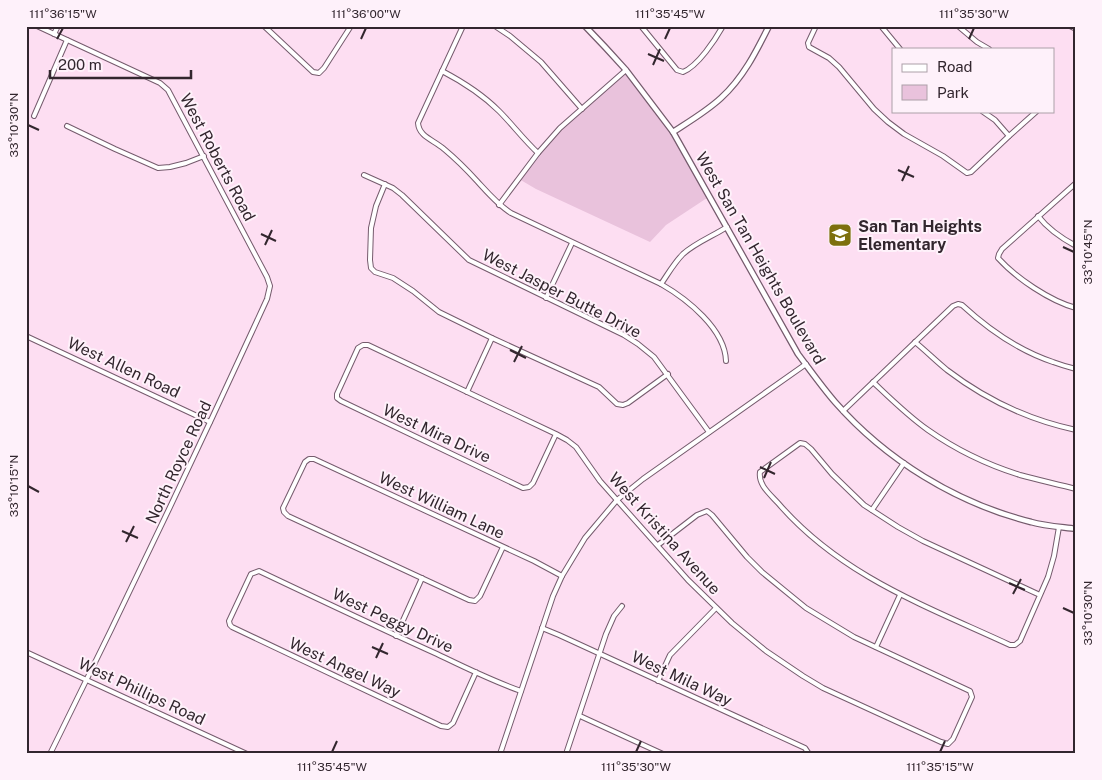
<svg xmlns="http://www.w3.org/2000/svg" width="1102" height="780" viewBox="0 0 1102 780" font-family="'Public Sans',sans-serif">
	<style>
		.green { fill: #e9c2dc }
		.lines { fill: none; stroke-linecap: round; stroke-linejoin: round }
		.minor-casing { stroke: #755b6d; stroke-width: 6 }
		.tertiary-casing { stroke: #755b6d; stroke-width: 7 }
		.minor { stroke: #fff; stroke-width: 4 }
		.tertiary { stroke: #fff; stroke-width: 4.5 }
		.ticks { fill: none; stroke: #32262e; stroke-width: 2 }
		.labels { text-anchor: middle; stroke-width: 4; stroke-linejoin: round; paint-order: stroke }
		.street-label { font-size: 16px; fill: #32262e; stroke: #fef1fa }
		.poi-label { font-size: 16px; font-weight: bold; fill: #32262e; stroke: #fef1fa; text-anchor: start }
		.neatline { fill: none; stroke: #32262e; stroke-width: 2 }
		.ticks-label { font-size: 12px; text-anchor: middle; fill: #32262e }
	</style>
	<rect width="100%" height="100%" fill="#fddef2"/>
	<path class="green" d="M626,70L673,132L710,196L666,225L650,242L536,189L519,179L551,138Z"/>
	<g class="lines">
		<g class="minor-casing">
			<g id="minor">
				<path d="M37,26L160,83L168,90L267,277L270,286L267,299C197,452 125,603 50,754"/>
				<path d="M264,26L313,72L319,73L324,68L351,26"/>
				<path d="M463,26L418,123C419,137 434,140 444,149C456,159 467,170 477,181C488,193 498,205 511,213L661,284C687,299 725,329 726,361"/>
				<path d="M495,26L510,36L541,62L582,109"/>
				<path d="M641,26L677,70L683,72C698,66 715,40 723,26"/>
				<path d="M816,26L808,43L809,47L829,58L839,67L874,109L888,122L904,134L943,156L967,173L971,172L1009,136L1037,111"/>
				<path d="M881,26L900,49"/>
				<path d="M958,26L977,42L989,49"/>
				<path d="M1070,26L1076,29"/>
				<path d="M54,34L58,26"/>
				<path d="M442,71C463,82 482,94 499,111C512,124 524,140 538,153"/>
				<path d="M982,111L995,120L1009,136"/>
				<path d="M34,116L67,40"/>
				<path d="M67,126L115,149L158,168L170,167L186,163L204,156"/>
				<path d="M364,175L393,188L402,195L469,260L624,335L638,344L654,357L709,432"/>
				<path d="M1076,183L1002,249L999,254L998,258C1016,278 1050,301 1076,308"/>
				<path d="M385,184L376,206L371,228L370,260L371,268L375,272L393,278L413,291L439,312L492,338L599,387L617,404L623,405L628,403L668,374"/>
				<path d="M499,205L538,153L560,128L626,70"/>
				<path d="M1038,216C1048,229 1061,238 1076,246"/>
				<path d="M661,284C668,274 674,263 683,254C695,243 713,236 727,227"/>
				<path d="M546,298L572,243"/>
				<path d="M26,336L210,422"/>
				<path d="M915,342C926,351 936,361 947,370C985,399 1029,420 1076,430"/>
				<path d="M873,382C891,399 908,416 928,430C955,449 988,465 1020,475C1038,480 1057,484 1076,489"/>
				<path d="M467,392L492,338"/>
				<path d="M843,411L953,306L958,304L962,305C988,329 1020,351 1053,362C1061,365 1068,367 1076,369"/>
				<path d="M556,434L533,483L529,487L523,488L341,401L337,398V394L358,348L363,345H368L556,434L567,440L576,447L600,481L688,580L732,623L766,651L803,676L823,688L941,742L948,744L953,739L972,697L970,691L854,637L806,608L762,572L747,557L712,515L707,511L697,515L658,545"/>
				<path d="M872,510L904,463"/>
				<path d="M503,547L480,596L475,601L469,600L288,516L284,512L283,508L305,462L309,459H314L534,561L562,576"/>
				<path d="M1040,595L923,541L898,527L864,505L832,474L811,449L805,444L800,443L760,472C758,485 770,494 778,503C841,576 926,606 1010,645H1015L1020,641L1048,577L1054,556L1059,527"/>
				<path d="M542,628L559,635L805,748L809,754"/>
				<path d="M396,636L422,578"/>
				<path d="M876,647L900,595"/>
				<path d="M26,652L247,754"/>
				<path d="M476,672L453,723L448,727L441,726L232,627L230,625L229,621L251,574L259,571C318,599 377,627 437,654C464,667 492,681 521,691"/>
				<path d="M658,681L670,655L716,608"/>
				<path d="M580,716L663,754"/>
				<path d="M500,754L553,596L562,576L585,538L617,500L643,479L806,364"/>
				<path d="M566,754L606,634L614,616L622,606"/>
			</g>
		</g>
		<g class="tertiary-casing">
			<g id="tertiary">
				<path d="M585,26L605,47L626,70L673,132L798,354C810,370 822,387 835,402C886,460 956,503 1031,522C1045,526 1061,527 1076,529"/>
				<path d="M673,132C690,121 707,111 721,98C743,78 756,52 769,26"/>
			</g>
		</g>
		<use href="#minor" class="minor"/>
		<use href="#tertiary" class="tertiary"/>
	</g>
	<path class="ticks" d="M57,39L63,28M361,39L366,28M665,39L670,28M969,39L974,28M648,54L664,61M653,65L660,49M28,125L39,130M898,170L914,177M902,181L909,166M261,234L276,241M265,245L272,230M1063,247L1074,252M510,350L526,358M514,362L522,346M760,467L775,474M764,478L771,462M28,486L39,492M122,531L138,538M126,542L134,526M1009,583L1025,590M1013,594L1021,579M1063,608L1074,613M372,647L388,654M376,658L383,643M332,752L337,741M636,752L641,741M940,752L945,741"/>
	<defs>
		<g id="school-square" transform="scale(1.25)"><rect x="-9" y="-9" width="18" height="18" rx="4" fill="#7d700e" stroke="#fef1fa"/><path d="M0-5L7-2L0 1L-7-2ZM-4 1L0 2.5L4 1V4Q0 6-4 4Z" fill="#fff"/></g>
	</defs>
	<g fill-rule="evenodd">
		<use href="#school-square" x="840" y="235"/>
	</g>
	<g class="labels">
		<g class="street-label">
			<text transform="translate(218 157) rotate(62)" y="6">West Roberts Road</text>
			<text transform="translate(761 258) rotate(60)" y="6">West San Tan Heights Boulevard</text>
			<text transform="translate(562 293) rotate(27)" y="6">West Jasper Butte Drive</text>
			<text transform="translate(124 367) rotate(25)" y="6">West Allen Road</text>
			<text transform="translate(437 433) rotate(25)" y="6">West Mira Drive</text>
			<text transform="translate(178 462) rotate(-65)" y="6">North Royce Road</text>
			<text transform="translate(442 505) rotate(25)" y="6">West William Lane</text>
			<text transform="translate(665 533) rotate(48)" y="6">West Kristina Avenue</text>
			<text transform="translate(393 620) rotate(25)" y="6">West Peggy Drive</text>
			<text transform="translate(345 667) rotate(25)" y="6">West Angel Way</text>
			<text transform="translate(682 678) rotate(25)" y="6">West Mila Way</text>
			<text transform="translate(142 691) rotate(25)" y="6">West Phillips Road</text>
		</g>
		<g class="poi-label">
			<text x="858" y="232">San Tan Heights<tspan x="858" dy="18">Elementary</tspan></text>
		</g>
	</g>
	<rect width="1102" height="780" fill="none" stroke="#fef1fa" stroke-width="55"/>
	<rect x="892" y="48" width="162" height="65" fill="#fef1fa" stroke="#aca0a8"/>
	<rect x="902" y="64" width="25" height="8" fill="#ffffff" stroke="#aca0a8"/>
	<text x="937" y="72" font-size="15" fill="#32262e">Road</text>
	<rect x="902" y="85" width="25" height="15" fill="#e9c2dc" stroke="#aca0a8"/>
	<text x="937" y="98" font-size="15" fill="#32262e">Park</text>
	<path d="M50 70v8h141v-8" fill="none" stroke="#32262e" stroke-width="2.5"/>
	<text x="58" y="70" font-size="15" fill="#32262e" stroke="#fef1fa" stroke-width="4" paint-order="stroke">200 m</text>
	<rect x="28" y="28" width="1046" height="724" class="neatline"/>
	<g class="ticks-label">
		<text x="63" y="18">111°36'15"W</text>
		<text x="366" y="18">111°36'00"W</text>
		<text x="670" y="18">111°35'45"W</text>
		<text x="974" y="18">111°35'30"W</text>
		<text transform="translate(14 125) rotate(-90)" y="4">33°10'30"N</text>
		<text transform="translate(1088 252) rotate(-90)" y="4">33°10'45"N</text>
		<text transform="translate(14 486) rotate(-90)" y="4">33°10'15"N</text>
		<text transform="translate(1088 613) rotate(-90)" y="4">33°10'30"N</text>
		<text x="332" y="771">111°35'45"W</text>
		<text x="636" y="771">111°35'30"W</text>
		<text x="940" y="771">111°35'15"W</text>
	</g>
</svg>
